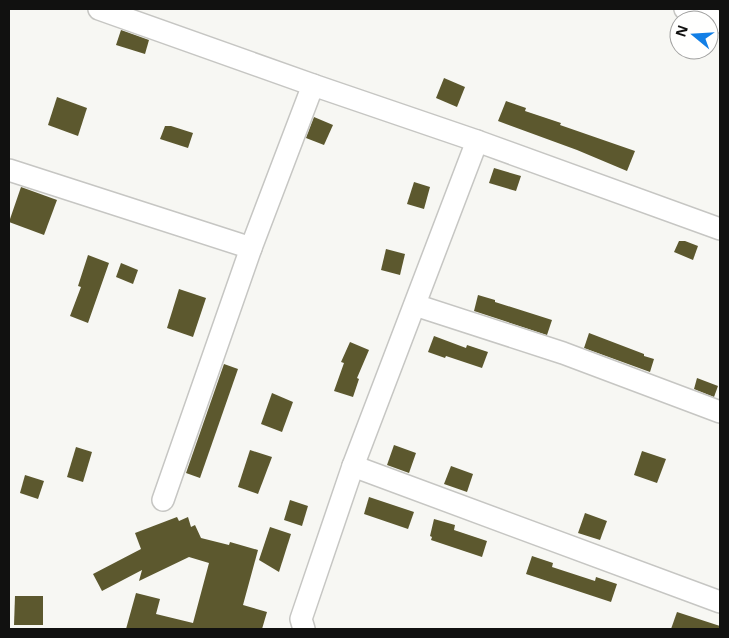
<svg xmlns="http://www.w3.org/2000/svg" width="729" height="638" viewBox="0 0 729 638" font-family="'Open Sans',sans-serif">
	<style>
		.building { fill: #5c582e }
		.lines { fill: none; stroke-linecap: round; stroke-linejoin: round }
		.minor-casing { stroke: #c6c6c3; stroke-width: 24 }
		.minor { stroke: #fff; stroke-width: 21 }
	</style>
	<rect width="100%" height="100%" fill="#f7f7f3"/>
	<g class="building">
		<path d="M121,30L149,40L145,54L116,45Z"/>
		<path d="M444,78L465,87L457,107L436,98Z"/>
		<path d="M57,97L87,108L78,136L48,125Z"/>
		<path d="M506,101L526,108L525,111L561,123L560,125L635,151L627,171L577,150L498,121Z"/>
		<path d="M314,117L333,125L324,145L306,138Z"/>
		<path d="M165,126H171L193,133L188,148L160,139Z"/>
		<path d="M494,168L521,176L516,191L489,183Z"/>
		<path d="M414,182L430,187L424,209L407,204Z"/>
		<path d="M21,187L57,200L44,235L9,222Z"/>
		<path d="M679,241H685L698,246L693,260L674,252Z"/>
		<path d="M386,249L405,254L400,275L381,270Z"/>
		<path d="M88,255L109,263L88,323L70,316L81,287L78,286Z"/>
		<path d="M121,263L138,270L133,284L116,277Z"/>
		<path d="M179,289L206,298L193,337L167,328Z"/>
		<path d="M478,295L495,300V302L552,320L547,335L474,311Z"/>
		<path d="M589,333L644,354V356L654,359L650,372L584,348Z"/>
		<path d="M434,336L466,348L467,345L488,352L482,368L446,356L445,358L428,352Z"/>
		<path d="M350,342L369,350L357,378L359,379L353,397L334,391L344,363L341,362Z"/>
		<path d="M224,364L238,369L200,478L186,473Z"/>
		<path d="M697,378L718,386L714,397L694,389Z"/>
		<path d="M272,393L293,402L282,432L261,424Z"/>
		<path d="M394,445L416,453L409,473L387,465Z"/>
		<path d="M76,447L92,452L83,482L67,477Z"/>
		<path d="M250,450L272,457L258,494L238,487Z"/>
		<path d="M642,451L666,459L657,483L634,475Z"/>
		<path d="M451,466L473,474L467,492L444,484Z"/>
		<path d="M25,475L44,481L38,499L20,493Z"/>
		<path d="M369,497L414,512L408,529L364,514Z"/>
		<path d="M290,500L308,506L302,526L284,520Z"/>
		<path d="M585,513L607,521L600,540L578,533Z"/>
		<path d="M177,517L179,521L188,517L191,527L195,525L201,538L229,545L230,542L258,550L243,605L267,612L262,629H126L136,593L160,599L156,614L193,623L209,563L189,557L139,581L142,570L102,591L93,574L141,549L135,533Z"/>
		<path d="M434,519L455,525L454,530L487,541L482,557L431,540L432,537L430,536Z"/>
		<path d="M270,527L291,534L279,572L259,560Z"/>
		<path d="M532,556L553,563L552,567L595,581L596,577L617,584L611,602L526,574Z"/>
		<path d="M15,596H43V625H14Z"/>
		<path d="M677,612L720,626L719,629H671Z"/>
	</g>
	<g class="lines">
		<g class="minor-casing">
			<g id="minor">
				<path d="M99,9L313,85"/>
				<path d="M685,9L720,22"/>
				<path d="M9,170L251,248"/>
				<path d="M415,305L563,353L720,412"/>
				<path d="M353,466L720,602"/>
				<path d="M163,500L251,248L313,85L477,141L720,229"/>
				<path d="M304,629L301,619L353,466L477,141"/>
			</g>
		</g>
		<use href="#minor" class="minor"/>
	</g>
	<rect width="729" height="638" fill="none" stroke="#111110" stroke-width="20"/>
	<g transform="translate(694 35) rotate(288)"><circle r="24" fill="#fffffe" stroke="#a0a09f"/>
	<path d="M0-4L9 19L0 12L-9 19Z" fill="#127fe6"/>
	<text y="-8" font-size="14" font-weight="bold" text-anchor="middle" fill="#111110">N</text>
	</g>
</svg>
